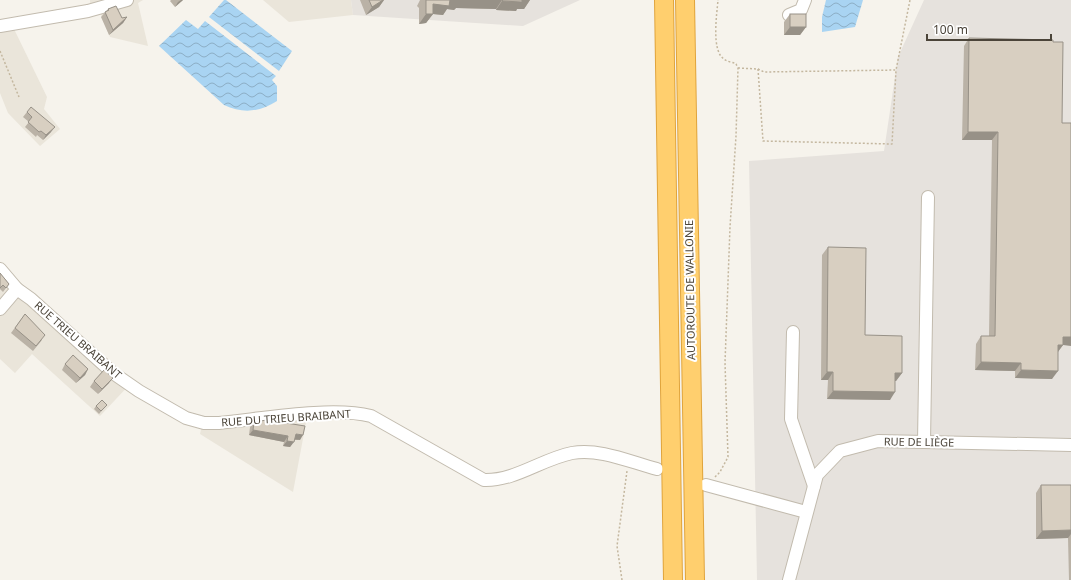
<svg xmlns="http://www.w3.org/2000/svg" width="1071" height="580" viewBox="0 0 1071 580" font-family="'Noto Sans',sans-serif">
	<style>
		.residential { fill: #eae5da }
		.industrial { fill: #e6e2dd }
		.water { fill: url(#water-waves) }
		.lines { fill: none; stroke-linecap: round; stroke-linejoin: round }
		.minor-casing { stroke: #c2bbae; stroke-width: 14 }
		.highway-casing { stroke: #e0a43c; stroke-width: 20 }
		.path { stroke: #c4b79f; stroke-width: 1.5; stroke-dasharray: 2 2; stroke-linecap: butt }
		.minor { stroke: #fff; stroke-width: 12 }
		.highway { stroke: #ffcf6e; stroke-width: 18 }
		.wall { fill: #bab2a6 }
		.shaded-wall { fill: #979187 }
		.building { fill: #d8cfc1; stroke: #979187 }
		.labels { text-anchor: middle; stroke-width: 4; stroke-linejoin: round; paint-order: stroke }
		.street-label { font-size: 11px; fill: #4b4439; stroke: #fff }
	</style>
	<defs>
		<pattern id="water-waves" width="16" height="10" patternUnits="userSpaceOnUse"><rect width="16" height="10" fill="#a9d4f2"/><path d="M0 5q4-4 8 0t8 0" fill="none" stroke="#8caec5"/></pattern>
	</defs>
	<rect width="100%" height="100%" fill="#f6f3ec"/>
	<g class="residential">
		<path d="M90,0H143L138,3L148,46L110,37L97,5L90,3Z"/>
		<path d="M263,0H351L353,15L289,22Z"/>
		<path d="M14,29L47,97L44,109L60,129L40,146L8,113L0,93V31Z"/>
		<path d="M0,262L24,289L132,382L100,416L32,354L15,373L0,359Z"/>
		<path d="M308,412L293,492L200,434L203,421Z"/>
	</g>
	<g class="industrial">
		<path d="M351,0H580L523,26L353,15Z"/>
		<path d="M924,0H1071V580H757L749,161L884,151L898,57Z"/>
	</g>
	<g class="water">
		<path d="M224,0H226L292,51L279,71L209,17Z"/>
		<path d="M826,0H863L855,27L822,32V17Z"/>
		<path d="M186,20L198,29L205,21L276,76L272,80L277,86V101C260,112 243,114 224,105L159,46Z"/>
	</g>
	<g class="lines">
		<g class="minor-casing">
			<g id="minor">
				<path d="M789,15L801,10L805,0"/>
				<path d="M0,26L88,11L127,0"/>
				<path d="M0,269L17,289L0,309"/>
				<path d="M17,289L31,299L113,373L139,391L186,418L204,423H219C261,419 331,406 371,416L484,480C515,481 542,459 572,453C600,448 630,462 657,469"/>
				<path d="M793,332L791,419L814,486"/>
				<path d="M924,442L928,197"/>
				<path d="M706,485L806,512"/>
				<path d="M789,580L817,475L840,451L878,441L1071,445"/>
			</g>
		</g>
		<g class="highway-casing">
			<g id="highway">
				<path d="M664,0L673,580"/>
				<path d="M685,0L695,580"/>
			</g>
		</g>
		<g class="path">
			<path d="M0,51L19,97"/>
			<path d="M738,68L758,69L763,141L892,144L896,70"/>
			<path d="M758,69L764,72L896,70L910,0"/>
			<path d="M715,477L720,472L728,457L725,363L730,227L736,136L738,68L736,64C733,62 727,62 724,59C711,51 717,13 718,0"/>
			<path d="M622,580L617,546L627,471"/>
		</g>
		<use href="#minor" class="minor"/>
		<use href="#highway" class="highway"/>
	</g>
	<g class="wall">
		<path d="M171,0H183L175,7L170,1Z"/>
		<path d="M360,0H384L379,7L366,15Z"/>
		<path d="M420,0H530L524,9H517L516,11L496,10V9L456,8L454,10L447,9L443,15L433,14L426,23L419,24V8L417,6Z"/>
		<path d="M108,9L122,18L127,17L123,23L109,35L101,17Z"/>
		<path d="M790,14L806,27L800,35H784V22Z"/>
		<path d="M969,38L1062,123L1063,345L1058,352L1052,379L1015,378V371L975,370L976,344L981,336H989L992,140H962L964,46Z"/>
		<path d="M27,112L51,132L43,140L37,135L36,137L25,127L29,122L23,117Z"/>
		<path d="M828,247L865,335L902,373L896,381H895L890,400L827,399L828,380H821L822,255Z"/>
		<path d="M0,273L9,284L3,292L0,289Z"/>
		<path d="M25,314L42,340L33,351L11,333Z"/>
		<path d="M65,364L88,369L85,375L76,383L62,370Z"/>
		<path d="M94,381L109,383L98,394L90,387Z"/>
		<path d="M107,405L99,414L94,409L96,406Z"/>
		<path d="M254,422L300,440H294L290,447L283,446L284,442L249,435L250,427Z"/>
		<path d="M1041,485H1071V580H1069L1068,538L1036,539V493Z"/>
	</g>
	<g class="shaded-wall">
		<path d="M181,0H183L175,7L178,2Z"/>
		<path d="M383,0H384L379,7L366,15L372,7Z"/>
		<path d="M450,0H502L496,9L456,8L454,10L447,9L443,15L433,14L426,23L419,24L433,4Z"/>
		<path d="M522,0H530L524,9H517L516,11L496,10L502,1Z"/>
		<path d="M127,17L123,23L109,35L113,30Z"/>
		<path d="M790,27H806L800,35H784Z"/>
		<path d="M55,127L51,132L43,140L46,135Z"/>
		<path d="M968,132H998L992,140H962Z"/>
		<path d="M1063,337H1071V346L1063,345L1057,353L1058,345Z"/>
		<path d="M981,362L1021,363L1015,371L975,370Z"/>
		<path d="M88,369L85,375L76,383L80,378Z"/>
		<path d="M1021,370L1058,371L1052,379L1015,378Z"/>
		<path d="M827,372H833L828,380H821Z"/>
		<path d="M895,373H902L896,381H890Z"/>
		<path d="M113,378L109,383L98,394L102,389Z"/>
		<path d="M833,391L895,392L890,400L827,399Z"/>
		<path d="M253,430L288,436L284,442L249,435Z"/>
		<path d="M296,434L303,435L300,440L292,439Z"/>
		<path d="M287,441L294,442L290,447L283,446Z"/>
		<path d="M1071,530V534L1068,538L1036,539L1042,531Z"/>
	</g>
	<g class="building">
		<path d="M369,0H383L372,7Z"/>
		<path d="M426,0H450L449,6L433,4V14H426Z"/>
		<path d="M503,0H522V2L502,1Z"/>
		<path d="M116,6L122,18L127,17L113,30L105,12L109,10L108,9Z"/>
		<rect x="790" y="14" width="16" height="13"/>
		<path d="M969,38L1053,40V42H1063L1062,123H1071V337H1063V345H1058V371L1021,370V363L981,362V336H995L998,132H968Z"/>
		<path d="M31,107L55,127L46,135L41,131L39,132L28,122L32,117L27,112Z"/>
		<path d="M828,247L866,248L865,335L902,336V373H895V392L833,391V372H827Z"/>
		<path d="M0,273L9,284L6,288L3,285L0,288Z"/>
		<path d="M25,314L45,335L36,346L15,328Z"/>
		<path d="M73,355L88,369L80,378L65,364Z"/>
		<path d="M104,370L113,378L102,389L94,381Z"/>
		<path d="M102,400L107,405L101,411L96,406Z"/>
		<path d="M267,420L305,426L303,435L296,434L294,442L287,441L288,436L253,430L254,422Z"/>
		<path d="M1041,485H1071V530L1042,531Z"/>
	</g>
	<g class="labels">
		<g class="street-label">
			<text transform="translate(690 290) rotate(-91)" y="4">AUTOROUTE DE WALLONIE</text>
			<text transform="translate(78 340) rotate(41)" y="4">RUE TRIEU BRAIBANT</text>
			<text transform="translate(286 418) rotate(-4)" y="4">RUE DU TRIEU BRAIBANT</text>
			<text transform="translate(919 442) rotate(1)" y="4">RUE DE LIÈGE</text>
		</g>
	</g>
	<path d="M927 34v6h124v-6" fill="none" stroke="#4b4439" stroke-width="2"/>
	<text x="933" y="34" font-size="12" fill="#4b4439" stroke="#ffffff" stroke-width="3" paint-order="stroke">100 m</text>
</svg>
